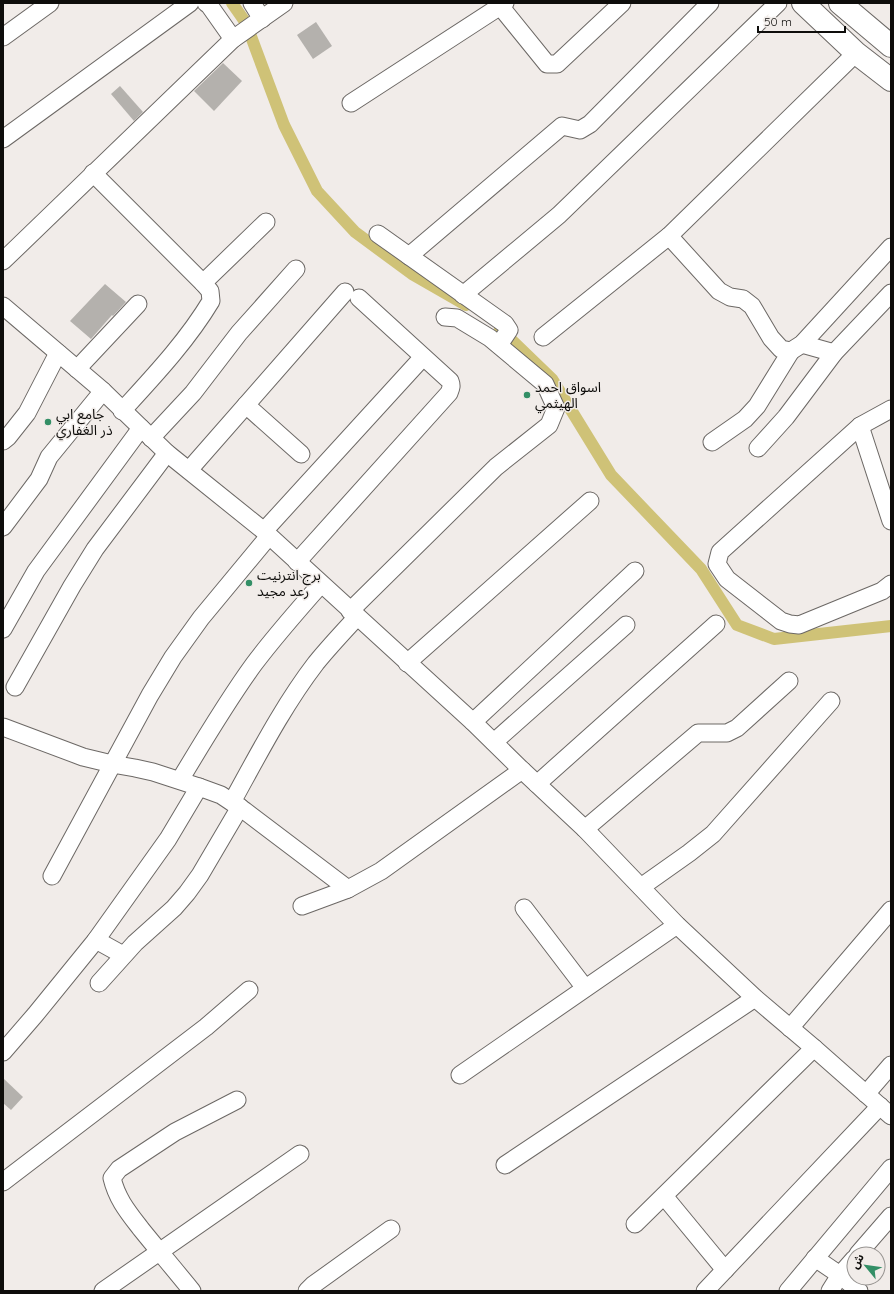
<svg xmlns="http://www.w3.org/2000/svg" width="894" height="1294" viewBox="0 0 894 1294" font-family="Quicksand,'Noto Sans Arabic',sans-serif">
	<style>
		.lines { fill: none; stroke-linecap: round; stroke-linejoin: round }
		.canal { stroke: #cfc277; stroke-width: 12 }
		.building { fill: #b4b1ad }
		.minor-casing { stroke: #6c6865; stroke-width: 19 }
		.major-casing { stroke: #6c6865; stroke-width: 24 }
		.minor { stroke: #fff; stroke-width: 17 }
		.major { stroke: #fff; stroke-width: 22 }
		.poi-dot { fill: #338f66; stroke: #f1ece9; stroke-width: 1.5 }
		.labels { text-anchor: middle; stroke-width: 3; stroke-linejoin: round; paint-order: stroke }
		.poi-label { font-size: 14px; fill: #0e0d0b; stroke: #f1ece9; text-anchor: start }
	</style>
	<rect width="100%" height="100%" fill="#f1ece9"/>
	<g class="lines">
		<g class="canal">
			<path d="M232,3L246,23L284,125L317,191L355,232L412,274L466,305"/>
			<path d="M500,329L552,379L611,475L701,569L737,625L774,639L891,626"/>
		</g>
	</g>
	<g class="building">
		<path d="M316,22L332,46L313,59L297,35Z"/>
		<path d="M223,63L242,81L214,111L194,91Z"/>
		<path d="M120,86L143,112L134,121L111,94Z"/>
		<path d="M105,284L126,302L113,316L112,315L91,339L70,321Z"/>
		<path d="M3,1078L23,1097L11,1110L3,1103Z"/>
	</g>
	<g class="lines">
		<g class="minor-casing">
			<g id="minor">
				<path d="M206,3L209,5L233,39"/>
				<path d="M252,3L262,19"/>
				<path d="M500,6L547,64H557L622,3"/>
				<path d="M3,37L50,3"/>
				<path d="M351,103L505,3"/>
				<path d="M3,139L190,3"/>
				<path d="M93,173L203,283L210,291L211,301C187,341 154,376 122,411"/>
				<path d="M378,234L505,324L509,330L499,345"/>
				<path d="M669,236L719,291L730,297L743,299L752,306L771,338L781,349L791,351L802,344L891,247"/>
				<path d="M409,256L562,126L580,130L590,124L710,3"/>
				<path d="M3,261L233,39L284,3"/>
				<path d="M203,283L266,222"/>
				<path d="M463,295L559,215L778,3"/>
				<path d="M3,306L103,391L167,453L264,531L473,722L522,770L585,829L677,925L755,998L814,1048L891,1116"/>
				<path d="M543,337L669,236L856,53"/>
				<path d="M802,344L834,353"/>
				<path d="M77,369L138,304"/>
				<path d="M246,405L301,454"/>
				<path d="M891,409L860,426L720,552L717,564L727,579L781,621L790,624L799,625L882,591L891,584"/>
				<path d="M860,426L891,521"/>
				<path d="M151,438L193,393L239,333L296,269"/>
				<path d="M3,441L8,437L27,413L58,353"/>
				<path d="M712,442L745,419L757,406L791,351"/>
				<path d="M758,448L786,417L834,353L891,293"/>
				<path d="M189,470L345,292"/>
				<path d="M3,527L39,479L49,457L103,391"/>
				<path d="M264,531L423,357"/>
				<path d="M297,562L449,393C451,388 452,386 450,381L359,298"/>
				<path d="M350,611L496,467L549,425L556,408L545,384L490,338L457,318L445,317"/>
				<path d="M3,629L36,571L141,428"/>
				<path d="M407,663L590,501"/>
				<path d="M15,687L72,586L95,549L167,453"/>
				<path d="M473,722L635,571"/>
				<path d="M3,727L83,757L112,764L135,768L153,772L199,787L221,795L245,811L348,889"/>
				<path d="M494,742L626,625"/>
				<path d="M180,780C204,740 227,701 254,664C275,636 298,610 321,584"/>
				<path d="M537,784L716,624"/>
				<path d="M232,802C258,755 283,706 316,663C329,647 343,632 357,617"/>
				<path d="M585,829L698,733H727L737,728L789,681"/>
				<path d="M52,876L150,695L173,657L201,618L269,536"/>
				<path d="M641,887L689,853L713,834L831,701"/>
				<path d="M302,906L348,889L381,871L522,770"/>
				<path d="M524,908L585,988"/>
				<path d="M96,940L123,955"/>
				<path d="M99,983L135,943L174,908L187,893L200,875L240,807"/>
				<path d="M790,1028L891,910"/>
				<path d="M3,1052L35,1015L96,940L168,839L199,787"/>
				<path d="M460,1075L677,925"/>
				<path d="M866,1094L891,1065"/>
				<path d="M505,1165L755,998"/>
				<path d="M3,1182L206,1027L249,990"/>
				<path d="M664,1196L725,1270"/>
				<path d="M635,1224L814,1048"/>
				<path d="M858,1254L891,1216"/>
				<path d="M815,1258L840,1275L859,1291"/>
				<path d="M103,1291L300,1154"/>
				<path d="M192,1291C175,1270 158,1250 141,1229C128,1212 117,1199 112,1178L119,1169L175,1132L237,1100"/>
				<path d="M307,1291L313,1285L391,1229"/>
				<path d="M705,1291L880,1106"/>
				<path d="M788,1291L891,1168"/>
				<path d="M830,1291L840,1275L854,1259"/>
			</g>
		</g>
		<g class="major-casing">
			<g id="major">
				<path d="M803,3L856,53L891,80"/>
				<path d="M840,3L891,46"/>
			</g>
		</g>
		<use href="#minor" class="minor"/>
		<use href="#major" class="major"/>
	</g>
	<g class="poi-dot">
		<circle cx="527" cy="395" r="4"/>
		<circle cx="48" cy="422" r="4"/>
		<circle cx="249" cy="583" r="4"/>
	</g>
	<g class="labels">
		<g class="poi-label">
			<text x="535" y="392">اسواق احمد<tspan x="535" dy="16">الهيثمي</tspan></text>
			<text x="56" y="419">جامع ابي<tspan x="56" dy="16">ذر الغفاري</tspan></text>
			<text x="257" y="580">برج انترنيت<tspan x="257" dy="16">رعد مجيد</tspan></text>
		</g>
	</g>
	<rect width="894" height="1294" fill="none" stroke="#0e0d0b" stroke-width="8"/>
	<g transform="translate(866 1266) rotate(299)"><circle r="19" fill="#f1ece9" stroke="#969390"/>
	<path d="M0-3L7 15L0 10L-7 15Z" fill="#338f66"/>
	<text y="-6" font-size="11" font-weight="bold" text-anchor="middle" fill="#0e0d0b">ش</text>
	</g>
	<path d="M758 26v6h87v-6" fill="none" stroke="#0e0d0b" stroke-width="2"/>
	<text x="764" y="26" font-size="12" fill="#0e0d0b" stroke="#f1ece9" stroke-width="3" paint-order="stroke">50 m</text>
</svg>
